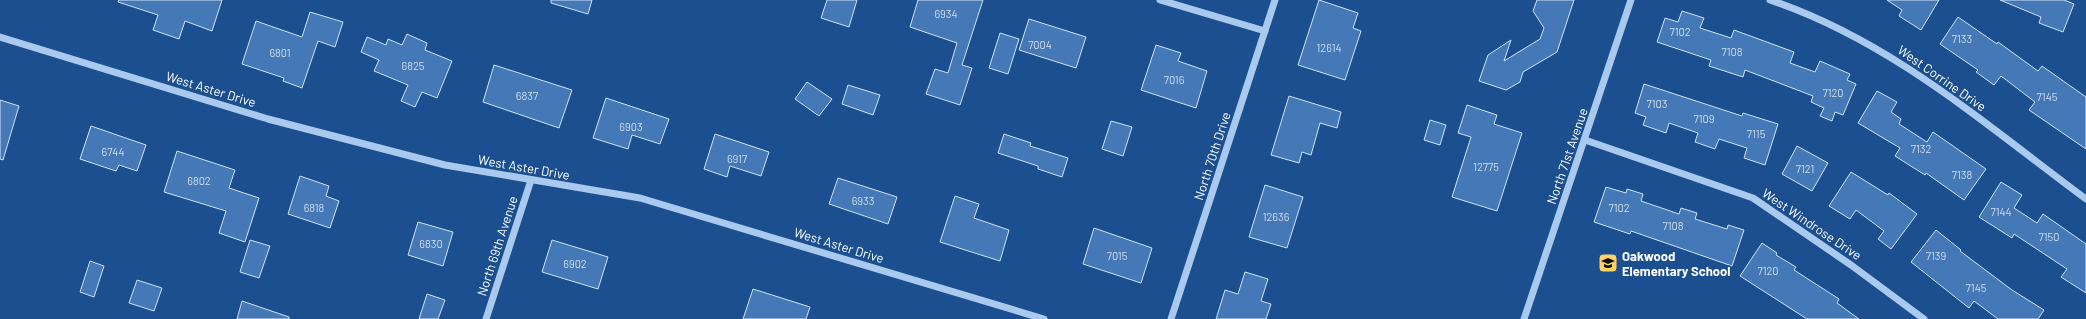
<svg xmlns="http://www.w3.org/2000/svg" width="2086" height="319" viewBox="0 0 2086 319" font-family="Barlow,sans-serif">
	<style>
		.building { fill: #4478b7; stroke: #cfe3fa }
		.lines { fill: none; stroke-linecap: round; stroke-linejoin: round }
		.minor { stroke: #a9c9ee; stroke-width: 7 }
		.labels { text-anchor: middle; stroke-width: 3; stroke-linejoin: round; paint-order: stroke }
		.number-label { font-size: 11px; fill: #d0dded }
		.street-label { font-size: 13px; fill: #fff; stroke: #1b4f8f }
		.poi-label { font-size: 13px; font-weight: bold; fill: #fff; stroke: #1b4f8f; text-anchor: start }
	</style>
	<rect width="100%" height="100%" fill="#1b4f8f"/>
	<g class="building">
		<path d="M119,0H222L212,31L185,21L179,39L153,30L158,15L118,2Z"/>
		<path d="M551,0H592L588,14L551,3Z"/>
		<path d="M827,0H857L849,27L821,18Z"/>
		<path d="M918,0H983L962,65L972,68L960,105L926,94L935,69L948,73L957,43L910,27Z"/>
		<path d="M1319,0L1358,13L1353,28L1361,31L1345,80L1298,65Z"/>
		<path d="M1537,0H1574L1557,52L1523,72L1520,82L1506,90L1479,81L1488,55L1511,40L1504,61L1540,39L1544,28L1533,11Z"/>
		<path d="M1887,0H1939L1921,30L1899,16L1902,10Z"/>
		<path d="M2000,0H2064L2074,4L2063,32L2039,23L2041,17Z"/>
		<path d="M1682,11L1704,18L1700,28L1731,38L1734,30L1794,52L1790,63L1815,72L1820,61L1850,74L1847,80L1856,84L1843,115L1835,112L1832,121L1820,116L1824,108L1811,102L1813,96L1745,70L1743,77L1709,66L1711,60L1657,42L1665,18L1678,22Z"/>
		<path d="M310,12L343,22L335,47L318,41L302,88L283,81L284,78L242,64L256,21L302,37Z"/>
		<path d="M1958,17L1997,44L1998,42L2038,71L2042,66L2086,97V149L2029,110L2035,102L2001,76L1994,85L1976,72L1978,70L1940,44Z"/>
		<path d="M1029,19L1086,37L1076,68L1019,50Z"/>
		<path d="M1000,33L1019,39L1008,74L989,68Z"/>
		<path d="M407,34L427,43L425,50L452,61L437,98L422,92L415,107L401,101L408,85L374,71L379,60L361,52L367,37L386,45L388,39L402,45Z"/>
		<path d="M1156,45L1181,53L1178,61L1207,71L1196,108L1141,90Z"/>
		<path d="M494,65L572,90L559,128L483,102Z"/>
		<path d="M807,82L832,99L819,116L795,99Z"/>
		<path d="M1644,84L1742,116L1743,113L1778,124L1765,165L1744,158L1747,148L1719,139L1715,149L1695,142L1698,133L1669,123L1666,133L1643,125L1646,117L1635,113Z"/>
		<path d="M848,85L880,95L873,115L842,104Z"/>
		<path d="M1877,91L1897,102L1891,112L1901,119L1899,124L1927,142L1933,132L1986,169L1964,200L1926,173L1925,175L1895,156L1900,148L1858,123Z"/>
		<path d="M1289,96L1341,112L1337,128L1320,123L1311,155L1302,152L1299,163L1271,155Z"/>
		<path d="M606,98L669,119L660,144L632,135L628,149L593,138Z"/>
		<path d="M0,100L19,106L3,160L0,159Z"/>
		<path d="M1467,105L1497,115L1494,124L1522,133L1497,211L1452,197L1471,137L1458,133Z"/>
		<path d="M1430,120L1446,125L1440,145L1424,140Z"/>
		<path d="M1111,121L1132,127L1123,156L1102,149Z"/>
		<path d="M91,126L146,145L137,171L119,165L116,171L80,159Z"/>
		<path d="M715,134L769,152L761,176L730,166L727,177L704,169Z"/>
		<path d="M1004,134L1031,143L1030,146L1068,158L1062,177L1038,169V166L998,153Z"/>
		<path d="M1797,146L1828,163L1812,191L1782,174Z"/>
		<path d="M177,151L235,170L229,188L259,198L245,242L219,233L226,211L164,192Z"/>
		<path d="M1851,172L1888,195L1889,193L1917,214L1891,249L1878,239L1884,231L1856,210L1850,219L1829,206Z"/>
		<path d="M300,176L329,186L326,196L339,201L330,228L288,214Z"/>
		<path d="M838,178L897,197L888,224L829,204Z"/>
		<path d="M2001,182L2022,195L2014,208L2037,223L2043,214L2086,244V293L2061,277L2067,269L2014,234L2012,238L1979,217Z"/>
		<path d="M1265,185L1303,197L1287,248L1249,237Z"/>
		<path d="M1606,187L1626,193L1627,189L1643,194L1641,201L1679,214L1681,208L1697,213L1695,219L1727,229L1728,225L1744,230L1732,266L1631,231L1630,234L1594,222Z"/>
		<path d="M955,196L979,204L974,218L1009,230L1000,261L940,242Z"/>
		<path d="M418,222L453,232L443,266L408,255Z"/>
		<path d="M1094,228L1152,248L1141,283L1083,264Z"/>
		<path d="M1936,230L1961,250L1960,251L2012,290L2044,310L2038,319H1998L1974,301L1969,308L1911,262Z"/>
		<path d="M250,240L270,246L259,278L240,272Z"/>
		<path d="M552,240L608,257L598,289L542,272Z"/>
		<path d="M1762,243L1777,253L1776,255L1796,267L1794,270L1839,299L1837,303L1859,319H1807L1740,276Z"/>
		<path d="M90,261L104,266L94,297L80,292Z"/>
		<path d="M1245,272L1268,279L1261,301L1271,304L1266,319H1216L1225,290L1238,294Z"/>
		<path d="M137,280L162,288L154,311L129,303Z"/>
		<path d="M753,289L810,307L806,319H743Z"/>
		<path d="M427,294L445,300L438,319H419Z"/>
		<path d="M242,301L289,317V319H237Z"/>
	</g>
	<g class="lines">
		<g class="minor">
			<path d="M1160,0L1265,31"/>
			<path d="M1770,0C1890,40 1986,125 2086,199"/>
			<path d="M0,37L268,119L445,165L640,198L1044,319"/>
			<path d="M1585,140L1753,198L1851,265L1924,319"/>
			<path d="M486,319L531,180"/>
			<path d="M1171,319L1275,0"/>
			<path d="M1524,319L1631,0"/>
		</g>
	</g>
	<defs>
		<g id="school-square" transform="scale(1)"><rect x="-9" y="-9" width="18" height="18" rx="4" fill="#ffd166" stroke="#1b4f8f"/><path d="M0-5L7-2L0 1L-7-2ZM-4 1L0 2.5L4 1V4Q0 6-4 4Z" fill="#111"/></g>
	</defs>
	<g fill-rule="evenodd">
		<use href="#school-square" x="1608" y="263"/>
	</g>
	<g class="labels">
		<g class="number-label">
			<text x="946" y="18">6934</text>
			<text x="1680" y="36">7102</text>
			<text x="1962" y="43">7133</text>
			<text x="1040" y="49">7004</text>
			<text x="1329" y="52">12614</text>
			<text x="1732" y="56">7108</text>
			<text x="280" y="57">6801</text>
			<text x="413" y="70">6825</text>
			<text x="1174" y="84">7016</text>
			<text x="1833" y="97">7120</text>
			<text x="527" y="100">6837</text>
			<text x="2047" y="101">7145</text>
			<text x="1657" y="108">7103</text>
			<text x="1704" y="123">7109</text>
			<text x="631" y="131">6903</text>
			<text x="1756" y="138">7115</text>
			<text x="1921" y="153">7132</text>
			<text x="113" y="156">6744</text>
			<text x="737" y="163">6917</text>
			<text x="1486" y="171">12775</text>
			<text x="1805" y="173">7121</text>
			<text x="1962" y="179">7138</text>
			<text x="199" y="185">6802</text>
			<text x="863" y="205">6933</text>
			<text x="314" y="212">6818</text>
			<text x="1619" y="212">7102</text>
			<text x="2001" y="216">7144</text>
			<text x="1276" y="221">12636</text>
			<text x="1673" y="230">7108</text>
			<text x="2049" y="241">7150</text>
			<text x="431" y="248">6830</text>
			<text x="1117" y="260">7015</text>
			<text x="1936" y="260">7139</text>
			<text x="575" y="268">6902</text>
			<text x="1768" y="275">7120</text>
			<text x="1976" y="292">7145</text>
		</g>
		<g class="street-label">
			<text transform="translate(1942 78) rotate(35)" y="5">West Corrine Drive</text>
			<text transform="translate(211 89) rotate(17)" y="5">West Aster Drive</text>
			<text transform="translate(1212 156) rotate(-72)" y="5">North 70th Drive</text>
			<text transform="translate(1567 156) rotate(-71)" y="5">North 71st Avenue</text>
			<text transform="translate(524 167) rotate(10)" y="5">West Aster Drive</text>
			<text transform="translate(1812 224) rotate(34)" y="5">West Windrose Drive</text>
			<text transform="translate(839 245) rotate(17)" y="5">West Aster Drive</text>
			<text transform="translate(497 246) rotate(-72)" y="5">North 69th Avenue</text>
		</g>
		<g class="poi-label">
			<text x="1622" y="261">Oakwood<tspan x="1622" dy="15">Elementary School</tspan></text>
		</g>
	</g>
</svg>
